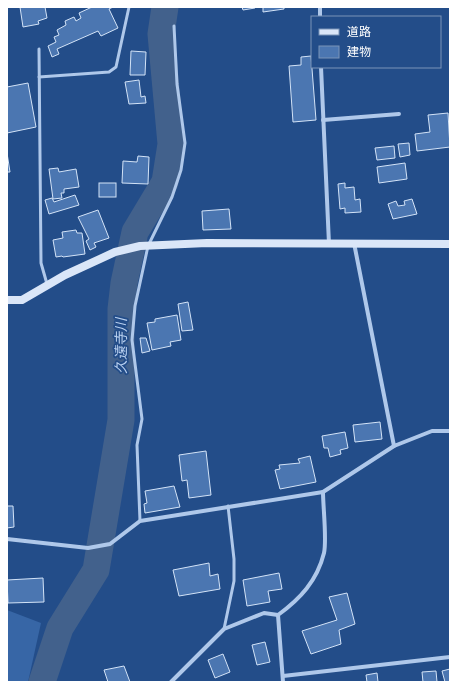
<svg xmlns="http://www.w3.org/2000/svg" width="457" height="689" viewBox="0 0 457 689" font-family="'Open Sans','Noto Sans JP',sans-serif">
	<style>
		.green { fill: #3766a6 }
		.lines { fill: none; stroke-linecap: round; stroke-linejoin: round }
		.river { stroke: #42618c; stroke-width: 27 }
		.building { fill: #4b76b1; stroke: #d3e3f7 }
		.lane { stroke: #afc8ea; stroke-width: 3 }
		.street { stroke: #afc8ea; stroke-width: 4 }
		.secondary { stroke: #dae6f8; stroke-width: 8 }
		.labels { text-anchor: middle; stroke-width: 3.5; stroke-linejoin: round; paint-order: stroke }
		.water-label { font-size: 14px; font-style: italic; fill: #bbd2f1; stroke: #234d89 }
	</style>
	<rect width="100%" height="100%" fill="#234d89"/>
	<path class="green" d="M7,610L41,623L28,682H7Z"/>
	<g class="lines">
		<path class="river" d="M42,682L60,628L96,570L121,420V309L124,283L135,232L165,182L171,144L161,34L165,7"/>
	</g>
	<g class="building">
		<path d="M20,7H45L47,18L38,21L39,24L23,27Z"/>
		<path d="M92,7H113L109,9L118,28L101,36L98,31L57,49L59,54L52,57L48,46L56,42L54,37L59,35L57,30L66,25L65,21L74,17L76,21L81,18L79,13Z"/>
		<path d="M242,7H255V8L243,10Z"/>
		<path d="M263,7H284V9L263,12Z"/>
		<path d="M131,51L146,52L145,75H130Z"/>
		<path d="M311,56L316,120L293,122L289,66L301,65V57Z"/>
		<path d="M139,80L141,97L145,96L146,103L129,104L125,82Z"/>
		<path d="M28,83L36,127L7,133V87Z"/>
		<path d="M448,113L450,147L417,151L415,134L430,132L428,115Z"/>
		<path d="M409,143L410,155L400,157L398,144Z"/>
		<path d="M394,146L395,158L377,160L375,148Z"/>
		<path d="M7,153L10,172H7Z"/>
		<path d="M138,156L149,157L148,184L122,183L123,161L137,162Z"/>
		<path d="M405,163L407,179L379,183L377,167Z"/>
		<path d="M58,168L59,172L76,169L79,187L64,189V193H61L62,198L53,199L49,169Z"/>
		<rect x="99" y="183" width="17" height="14"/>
		<path d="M345,183V188L354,187L355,200L360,199L361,212L345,213V208L340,209L338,184Z"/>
		<path d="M75,195L79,205L49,214L45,200L52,198L54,202Z"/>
		<path d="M412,199L417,214L393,219L388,204L396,201L398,206L405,205L404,201Z"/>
		<path d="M229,209L231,229L203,230L202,211Z"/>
		<path d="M98,210L109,238L94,243L96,247L90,250L86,241L89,239L78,217Z"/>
		<path d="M76,230L77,233H82L85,254L63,257L62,256L56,257L53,240L63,238L62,232Z"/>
		<path d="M188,302L193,330L182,331L178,304Z"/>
		<path d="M177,315L181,340L170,342L171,346L152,350L147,323L155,322V319Z"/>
		<path d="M140,338H146L150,351L142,353Z"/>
		<path d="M380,422L382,439L355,442L353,425Z"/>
		<path d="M345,432L348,448L340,450L341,454L330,457L328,448H324L322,436Z"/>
		<path d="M206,451L211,495L189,498L187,480L182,481L179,455Z"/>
		<path d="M310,456L316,482L280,489L275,470L280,469L279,465L300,463L298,459Z"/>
		<path d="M174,486L180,507L145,513L144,504L147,503L145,491Z"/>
		<path d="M7,506H13L14,527L7,528Z"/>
		<path d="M209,563L210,576L218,574L220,589L179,596L173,570Z"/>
		<path d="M279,573L282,589L268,591L270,602L247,606L243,580Z"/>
		<path d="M43,578L44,602L8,603L7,580Z"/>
		<path d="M347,593L355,624L339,630L341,644L311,654L302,631L337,620L329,597Z"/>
		<path d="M265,642L270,662L257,665L252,645Z"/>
		<path d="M223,654L230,672L215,678L208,660Z"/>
		<path d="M124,666L130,682H108L104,670Z"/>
		<path d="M450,669V682H445L442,671Z"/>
		<path d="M436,671L437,682H423L422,672Z"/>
		<path d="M377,673L378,682H367L366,675Z"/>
	</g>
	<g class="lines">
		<g class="lane">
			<path d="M39,49L41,263L47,284"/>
			<path d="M39,77L109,72L116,67L129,7"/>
			<path d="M140,521L137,445L142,419L132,340L135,306L148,246L172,197L181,170L185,143L177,84L174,26"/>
			<path d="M224,629L234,581V559L228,506"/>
		</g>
		<g class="street">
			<path d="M320,7V17"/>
			<path d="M321,67L329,244"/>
			<path d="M323,120L399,114"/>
			<path d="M354,243L394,446L432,431H450"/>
			<path d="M7,539L88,548L110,544L140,521L323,492"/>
			<path d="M283,676L450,657"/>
			<path d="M171,682L224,629L264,613L278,615"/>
			<path d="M283,682L278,615C300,599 317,581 324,553C327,540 323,507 323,492L394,446"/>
		</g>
		<path class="secondary" d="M7,300H22L65,275L115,252L140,246L207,243L450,244"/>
	</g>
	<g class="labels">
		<g class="water-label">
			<text transform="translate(121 346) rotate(-90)" y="5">久遠寺川</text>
		</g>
	</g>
	<rect width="457" height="689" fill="none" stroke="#ffffff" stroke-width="16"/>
	<rect x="311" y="16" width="130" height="52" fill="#234d89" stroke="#7b94b8"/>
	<rect x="319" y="29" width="20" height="6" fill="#dae6f8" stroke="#7b94b8"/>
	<text x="347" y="36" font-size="12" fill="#ffffff">道路</text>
	<rect x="319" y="46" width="20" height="12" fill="#4b76b1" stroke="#7b94b8"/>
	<text x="347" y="56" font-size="12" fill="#ffffff">建物</text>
</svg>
